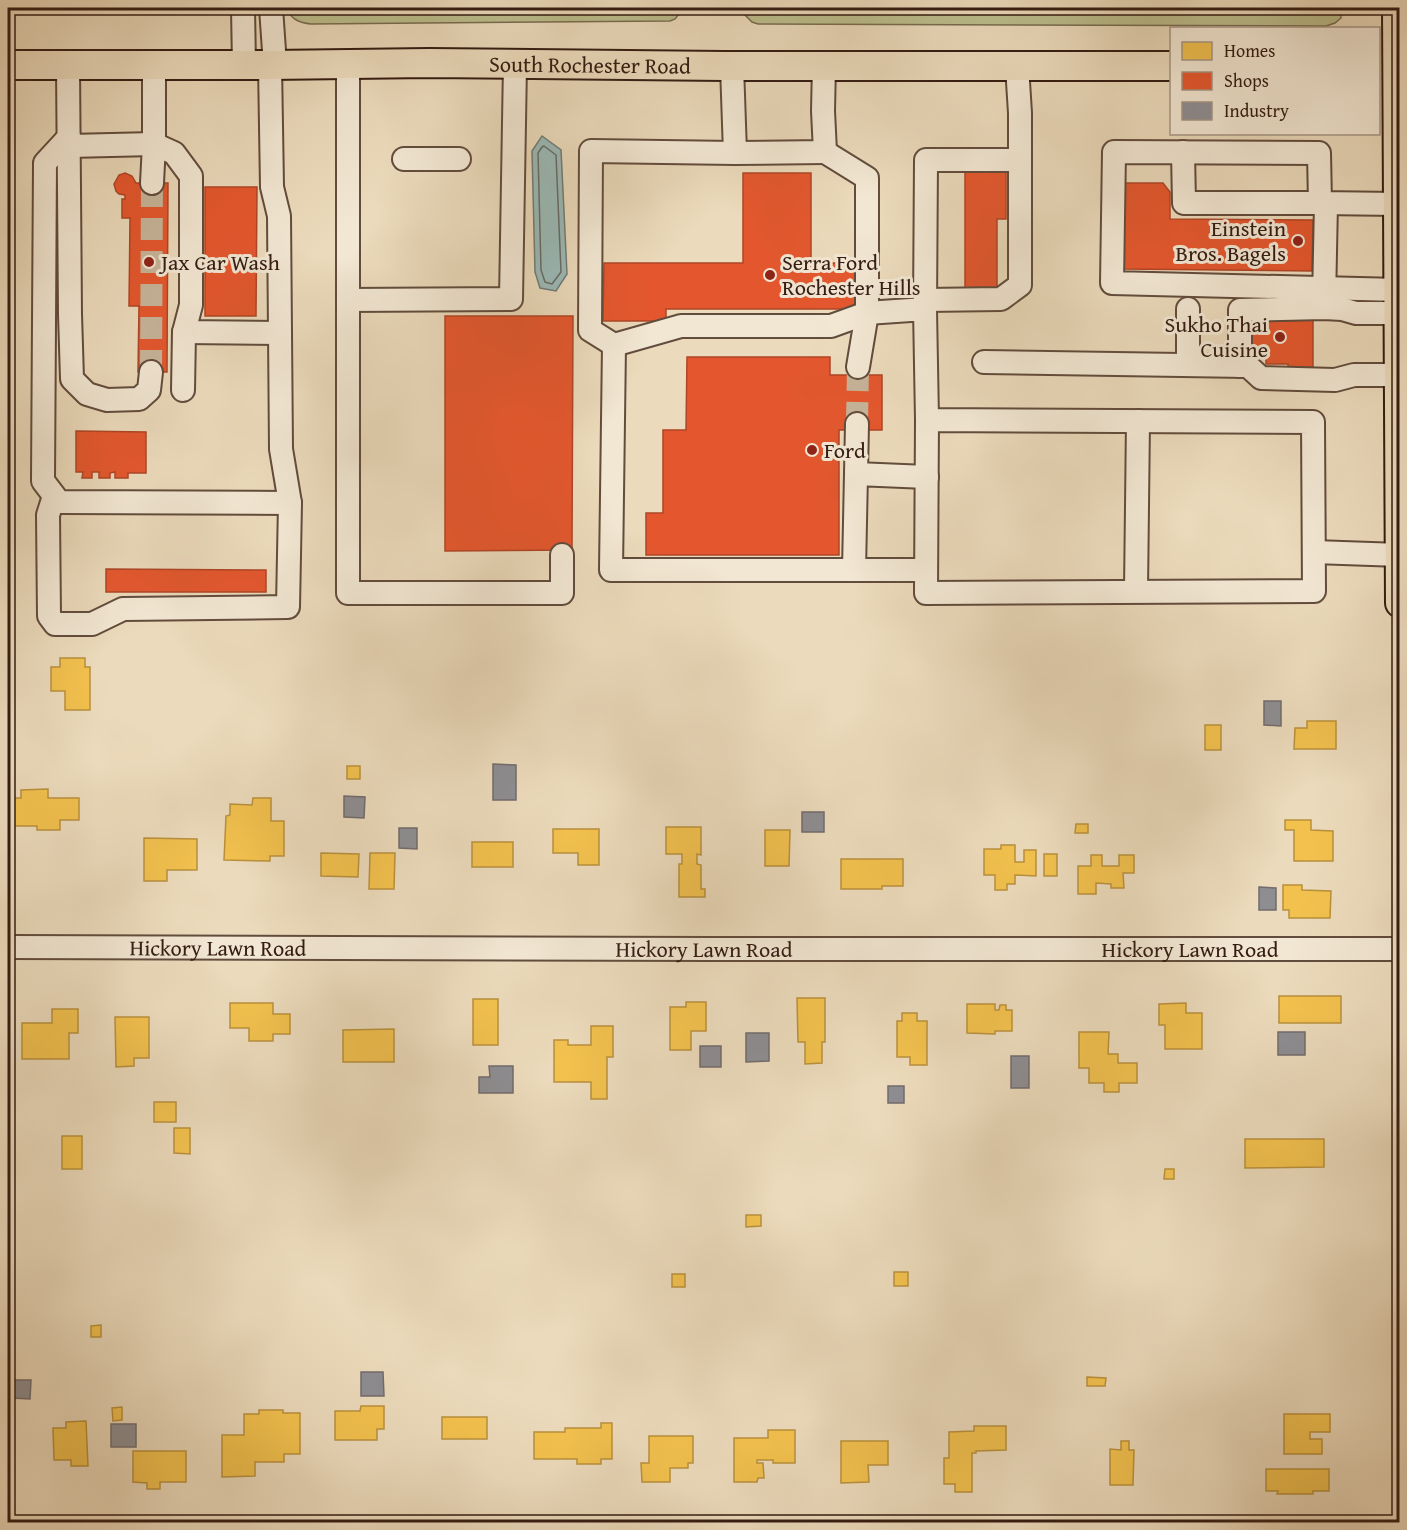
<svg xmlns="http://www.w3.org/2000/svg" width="1407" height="1530" viewBox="0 0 1407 1530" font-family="'Gentium Book Plus',serif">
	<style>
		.green { fill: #bcbe8d; stroke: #786d50; stroke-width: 1.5 }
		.water { fill: #9ab9b7; stroke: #717a75; stroke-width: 1.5 }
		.homes { fill: #f2c14e; stroke: #b9903c; stroke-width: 1.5 }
		.shops { fill: #e4572e; stroke: #af4526; stroke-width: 1.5 }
		.industry { fill: #8d8d92; stroke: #726b6c; stroke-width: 1.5 }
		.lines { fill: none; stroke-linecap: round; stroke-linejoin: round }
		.shore { stroke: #676a65; stroke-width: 1.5 }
		.minor-tunnel { stroke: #c6b499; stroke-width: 22; stroke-dasharray: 22 11; stroke-linecap: butt }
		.minor-casing { stroke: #624c3d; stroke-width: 26 }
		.major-casing { stroke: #341c13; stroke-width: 32 }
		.minor { stroke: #f2e7d3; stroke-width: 22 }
		.major { stroke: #ebdabb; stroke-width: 28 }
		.poi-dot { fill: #8f2418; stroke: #f2e7d3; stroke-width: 2 }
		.labels { text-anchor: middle; stroke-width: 6; stroke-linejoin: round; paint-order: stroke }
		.street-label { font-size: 22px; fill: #341c13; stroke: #f2e7d3 }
		.poi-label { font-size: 22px; fill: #341c13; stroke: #f2e7d3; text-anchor: start }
	</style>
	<rect width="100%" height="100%" fill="#ebdabb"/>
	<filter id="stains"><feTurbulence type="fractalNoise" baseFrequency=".00333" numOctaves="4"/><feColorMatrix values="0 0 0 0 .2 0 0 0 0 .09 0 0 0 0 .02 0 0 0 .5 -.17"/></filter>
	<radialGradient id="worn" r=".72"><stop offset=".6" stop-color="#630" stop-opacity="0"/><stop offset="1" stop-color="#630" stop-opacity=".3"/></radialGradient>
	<g class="green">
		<path d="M286,8H684L675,19L670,21L311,24C299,23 291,19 286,8Z"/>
		<path d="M738,8H1341V18L1335,23L1326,26L758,24L752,22Z"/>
	</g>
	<path class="water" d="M542,136L561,150L567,274L556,291L540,288L535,272L532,151Z"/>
	<g class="homes">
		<path d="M60,658H85V667H90V710H65V691H51V667H60Z"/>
		<path d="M1307,721H1336V749H1294L1295,728H1307Z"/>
		<rect x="1205" y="725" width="16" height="25"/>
		<rect x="347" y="766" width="13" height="13"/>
		<path d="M48,789V798H79V820H60V830H37V826H10L9,798H21V790Z"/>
		<path d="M253,798H271V821H284V856H270V861L224,860L226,816L230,815V804L252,805Z"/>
		<path d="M1285,820H1311V830L1333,831V861H1294V830H1285Z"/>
		<path d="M1076,824H1088V833H1075Z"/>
		<path d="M666,827H701V855L697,854V864L701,865V889H705V897H679V864H682V854H666Z"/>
		<path d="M553,829H599V865H578V853H553Z"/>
		<path d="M765,830H790L789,866H765Z"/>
		<path d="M144,838L197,839V870H167V881H144Z"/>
		<rect x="472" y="842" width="41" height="25"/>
		<path d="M1001,845H1015V862H1024V850H1036V876L1015,875V884H1007V890H995V875H984V849H1001Z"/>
		<path d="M321,853L359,854L358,877L321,876Z"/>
		<path d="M370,853H395L394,889H369Z"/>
		<rect x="1044" y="854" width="13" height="22"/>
		<path d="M1091,855H1102V866H1119V855H1134V873H1123L1124,888H1111V884L1096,883V894H1078V866H1091Z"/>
		<path d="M841,859H903V886H882V889H841Z"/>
		<path d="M1283,885H1302V890L1331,891L1330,918H1289V910H1283Z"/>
		<rect x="1279" y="996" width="62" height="27"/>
		<path d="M797,998H825V1042H822V1063L805,1064V1042H798Z"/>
		<rect x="473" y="999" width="25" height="46"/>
		<path d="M686,1002H706V1031H691V1050H670V1007H686Z"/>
		<path d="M230,1003H273V1014H290V1034H273V1041H249V1028H230Z"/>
		<path d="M1186,1003V1013H1202V1049H1165V1025H1159V1004Z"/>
		<path d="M967,1004H995V1010H999L1000,1005H1006V1010H1012V1031H995V1034L967,1033Z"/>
		<path d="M52,1009H78V1033H69V1059H22V1023H52Z"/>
		<path d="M902,1013H917V1021H927V1065H910V1057H897V1021H902Z"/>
		<path d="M115,1017H149V1058H134V1066L116,1067Z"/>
		<path d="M591,1026H613V1057H607V1099H591V1082H554V1040H568V1045H591Z"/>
		<path d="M394,1029V1062H343V1030Z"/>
		<path d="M1079,1032H1109L1108,1054H1118V1063H1137V1083H1119V1092H1104V1083H1089V1068H1079Z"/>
		<rect x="154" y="1102" width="22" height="20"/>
		<path d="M174,1128H190V1154L174,1153Z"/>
		<rect x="62" y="1136" width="20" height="33"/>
		<path d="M1245,1139H1324V1167L1245,1168Z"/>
		<path d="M1165,1169H1174V1179H1164Z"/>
		<path d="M746,1215H761V1226L746,1227Z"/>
		<rect x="894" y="1272" width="14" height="14"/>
		<rect x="672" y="1274" width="13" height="13"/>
		<path d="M101,1325V1337H91V1326Z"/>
		<path d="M1087,1377L1106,1378L1105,1386H1087Z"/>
		<path d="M361,1406H384V1429H377V1440H335V1411H360Z"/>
		<path d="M122,1407V1420L113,1421L112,1408Z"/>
		<path d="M259,1410H283V1413H300V1454H284V1462H255V1476L222,1477V1435H244V1414H259Z"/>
		<path d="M1284,1414H1330V1432H1310V1439H1322V1454H1284Z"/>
		<rect x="442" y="1417" width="45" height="22"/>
		<path d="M8,1419H11L10,1448H8Z"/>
		<path d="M86,1421L88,1466H71V1460H54L53,1428H66V1422Z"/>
		<path d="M601,1423H612V1459H601V1464H577V1459H534V1432H565V1428H601Z"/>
		<path d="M974,1426H1006V1450L976,1451V1453H972V1492H955V1484H944V1458H949V1432L974,1431Z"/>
		<path d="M768,1430H795V1463H773V1460H757V1463H763L764,1478H758L757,1482H734V1438H768Z"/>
		<path d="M649,1436H693V1463H688V1468H670V1482H642L641,1463H649Z"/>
		<path d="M841,1441H888V1465H868L869,1482L841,1483Z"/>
		<path d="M1121,1441H1129V1450H1134L1133,1485H1110V1449L1121,1450Z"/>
		<path d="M133,1451H186V1482H160V1489H147V1483L133,1482Z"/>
		<path d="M1266,1469H1329V1491H1313V1494H1277L1278,1491H1266Z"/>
	</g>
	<g class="shops">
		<path d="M1006,170V219H997V291H965V171Z"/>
		<path d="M125,173L132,176L136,183H168L167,372H138L139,306H129L130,218H122V199H125V195L119,194L116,191L114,184L119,175Z"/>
		<path d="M743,173H811V263H858V309H666V321H603L604,263H743Z"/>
		<path d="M1123,183H1163L1170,192V219L1313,220L1312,271L1122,269Z"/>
		<path d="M205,187H257L256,316H205Z"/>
		<path d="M1313,314V373H1288V364H1266V356H1248V317Z"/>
		<path d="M445,316H573L572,550L445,551Z"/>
		<path d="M687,357H830V375H882V430H839V555H646V513H663V430H686Z"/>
		<path d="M76,431L146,432V473H128V478H115V472L110,473V478H99V472H92V478H82L83,472H76Z"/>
		<path d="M106,569L266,570V592H106Z"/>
	</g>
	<g class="industry">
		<path d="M1264,701H1281V726L1264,725Z"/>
		<path d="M493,764L516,765V800H493Z"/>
		<path d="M344,796L365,797L364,818L344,817Z"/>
		<rect x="802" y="812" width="22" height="20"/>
		<path d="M399,828H417V849L399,848Z"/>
		<path d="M1259,887L1276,888V910H1259Z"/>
		<rect x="1278" y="1032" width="27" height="23"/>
		<path d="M746,1033H769V1061L746,1062Z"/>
		<rect x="700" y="1046" width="21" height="21"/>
		<rect x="1011" y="1056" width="18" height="32"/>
		<path d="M489,1066H513V1093H479V1077H490Z"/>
		<rect x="888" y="1086" width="16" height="17"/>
		<path d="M361,1372H383L384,1396H361Z"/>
		<path d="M13,1380H31L30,1399L12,1398Z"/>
		<rect x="111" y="1424" width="25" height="23"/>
	</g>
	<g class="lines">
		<path class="shore" d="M544,146L556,155L561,272L552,284L545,282L541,270L538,153L542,147Z"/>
		<g class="minor-tunnel">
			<path d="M151,372L152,183"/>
			<path d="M857,424L858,367"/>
		</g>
		<g class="minor-casing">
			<g id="minor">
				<path d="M243,8L244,65"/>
				<path d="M271,8L275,65"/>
				<path d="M348,64V593H562V555"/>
				<path d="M68,66L70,314L72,379L87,394L107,400L139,399L149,390L151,372"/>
				<path d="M732,66L735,153L825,152L823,111L824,65"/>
				<path d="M69,137L45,163L43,481L59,502L290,503L281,449L279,216L272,187L270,65"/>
				<path d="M69,146L154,144L174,153L191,176V305L184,332L280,333"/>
				<path d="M825,152L867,178V313L858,367"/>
				<path d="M1183,152L1184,203H1320"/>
				<path d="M735,153L591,151L590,330L614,345L681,326H831L867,313L925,309L927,420L926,593L1314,591L1313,422L927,420"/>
				<path d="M404,159H459"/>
				<path d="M152,183L154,144V65"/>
				<path d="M1398,204L1320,203L1319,153L1114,152L1112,283L1399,290"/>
				<path d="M348,300L511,299L515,64"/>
				<path d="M925,300L1001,299L1020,285V113L1017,66"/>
				<path d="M1324,301L1326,203"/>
				<path d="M925,309L926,160H1020"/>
				<path d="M1188,309V364"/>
				<path d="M614,345L611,570H926"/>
				<path d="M984,362L1248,366L1261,378L1335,380L1354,375H1399"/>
				<path d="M1240,366V310L1324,308L1342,309L1356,313H1399"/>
				<path d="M183,390L184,332"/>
				<path d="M856,474L857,424"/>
				<path d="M54,496L48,515L49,616L55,624H92L123,609L288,607L290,503"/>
				<path d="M1314,552L1400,555"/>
				<path d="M854,570L856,474L927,477"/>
				<path d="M1136,591L1138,421"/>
				<path id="s1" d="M8,947L712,949H1400"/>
			</g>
		</g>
		<g class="major-casing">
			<g id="major">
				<path d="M1397,8L1400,603"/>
				<path id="s2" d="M8,65H270L429,63L724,66H1172"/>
			</g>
		</g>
		<use href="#minor" class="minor"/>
		<use href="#major" class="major"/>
	</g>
	<g class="poi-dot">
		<circle cx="1298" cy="241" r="6"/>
		<circle cx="149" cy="262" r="6"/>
		<circle cx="770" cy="275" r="6"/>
		<circle cx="1280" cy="337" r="6"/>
		<circle cx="812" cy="450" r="6"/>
	</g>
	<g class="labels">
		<g class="street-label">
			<text dy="8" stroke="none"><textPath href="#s2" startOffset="582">South Rochester Road</textPath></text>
			<text dy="8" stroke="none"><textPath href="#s1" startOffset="210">Hickory Lawn Road</textPath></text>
			<text dy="8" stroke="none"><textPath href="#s1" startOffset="696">Hickory Lawn Road</textPath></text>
			<text dy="8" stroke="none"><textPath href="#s1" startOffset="1182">Hickory Lawn Road</textPath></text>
		</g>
		<g class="poi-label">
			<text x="1286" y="236" text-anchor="end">Einstein<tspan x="1286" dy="25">Bros. Bagels</tspan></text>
			<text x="161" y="270">Jax Car Wash</text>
			<text x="782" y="270">Serra Ford<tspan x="782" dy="25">Rochester Hills</tspan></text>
			<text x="1268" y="332" text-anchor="end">Sukho Thai<tspan x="1268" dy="25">Cuisine</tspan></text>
			<text x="824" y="458">Ford</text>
		</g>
	</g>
	<rect width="1407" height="1530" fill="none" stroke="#ebdabb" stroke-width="30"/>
	<rect x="9" y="9" width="1389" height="1512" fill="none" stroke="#341c13" stroke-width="3"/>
	<rect x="15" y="15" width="1377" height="1500" fill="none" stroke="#341c13" stroke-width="1.5"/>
	<rect x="1170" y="27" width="210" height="108" fill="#f2e7d3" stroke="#a69686" stroke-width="1.5"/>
	<rect x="1182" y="42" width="30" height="18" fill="#f2c14e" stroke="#a69686" stroke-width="1.5"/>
	<text x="1224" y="57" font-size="18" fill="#341c13">Homes</text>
	<rect x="1182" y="72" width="30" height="18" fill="#e4572e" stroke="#a69686" stroke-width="1.5"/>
	<text x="1224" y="87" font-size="18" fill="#341c13">Shops</text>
	<rect x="1182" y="102" width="30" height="18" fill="#8d8d92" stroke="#a69686" stroke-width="1.5"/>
	<text x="1224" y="117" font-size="18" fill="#341c13">Industry</text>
	<rect width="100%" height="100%" filter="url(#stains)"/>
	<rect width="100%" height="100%" fill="url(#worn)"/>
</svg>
